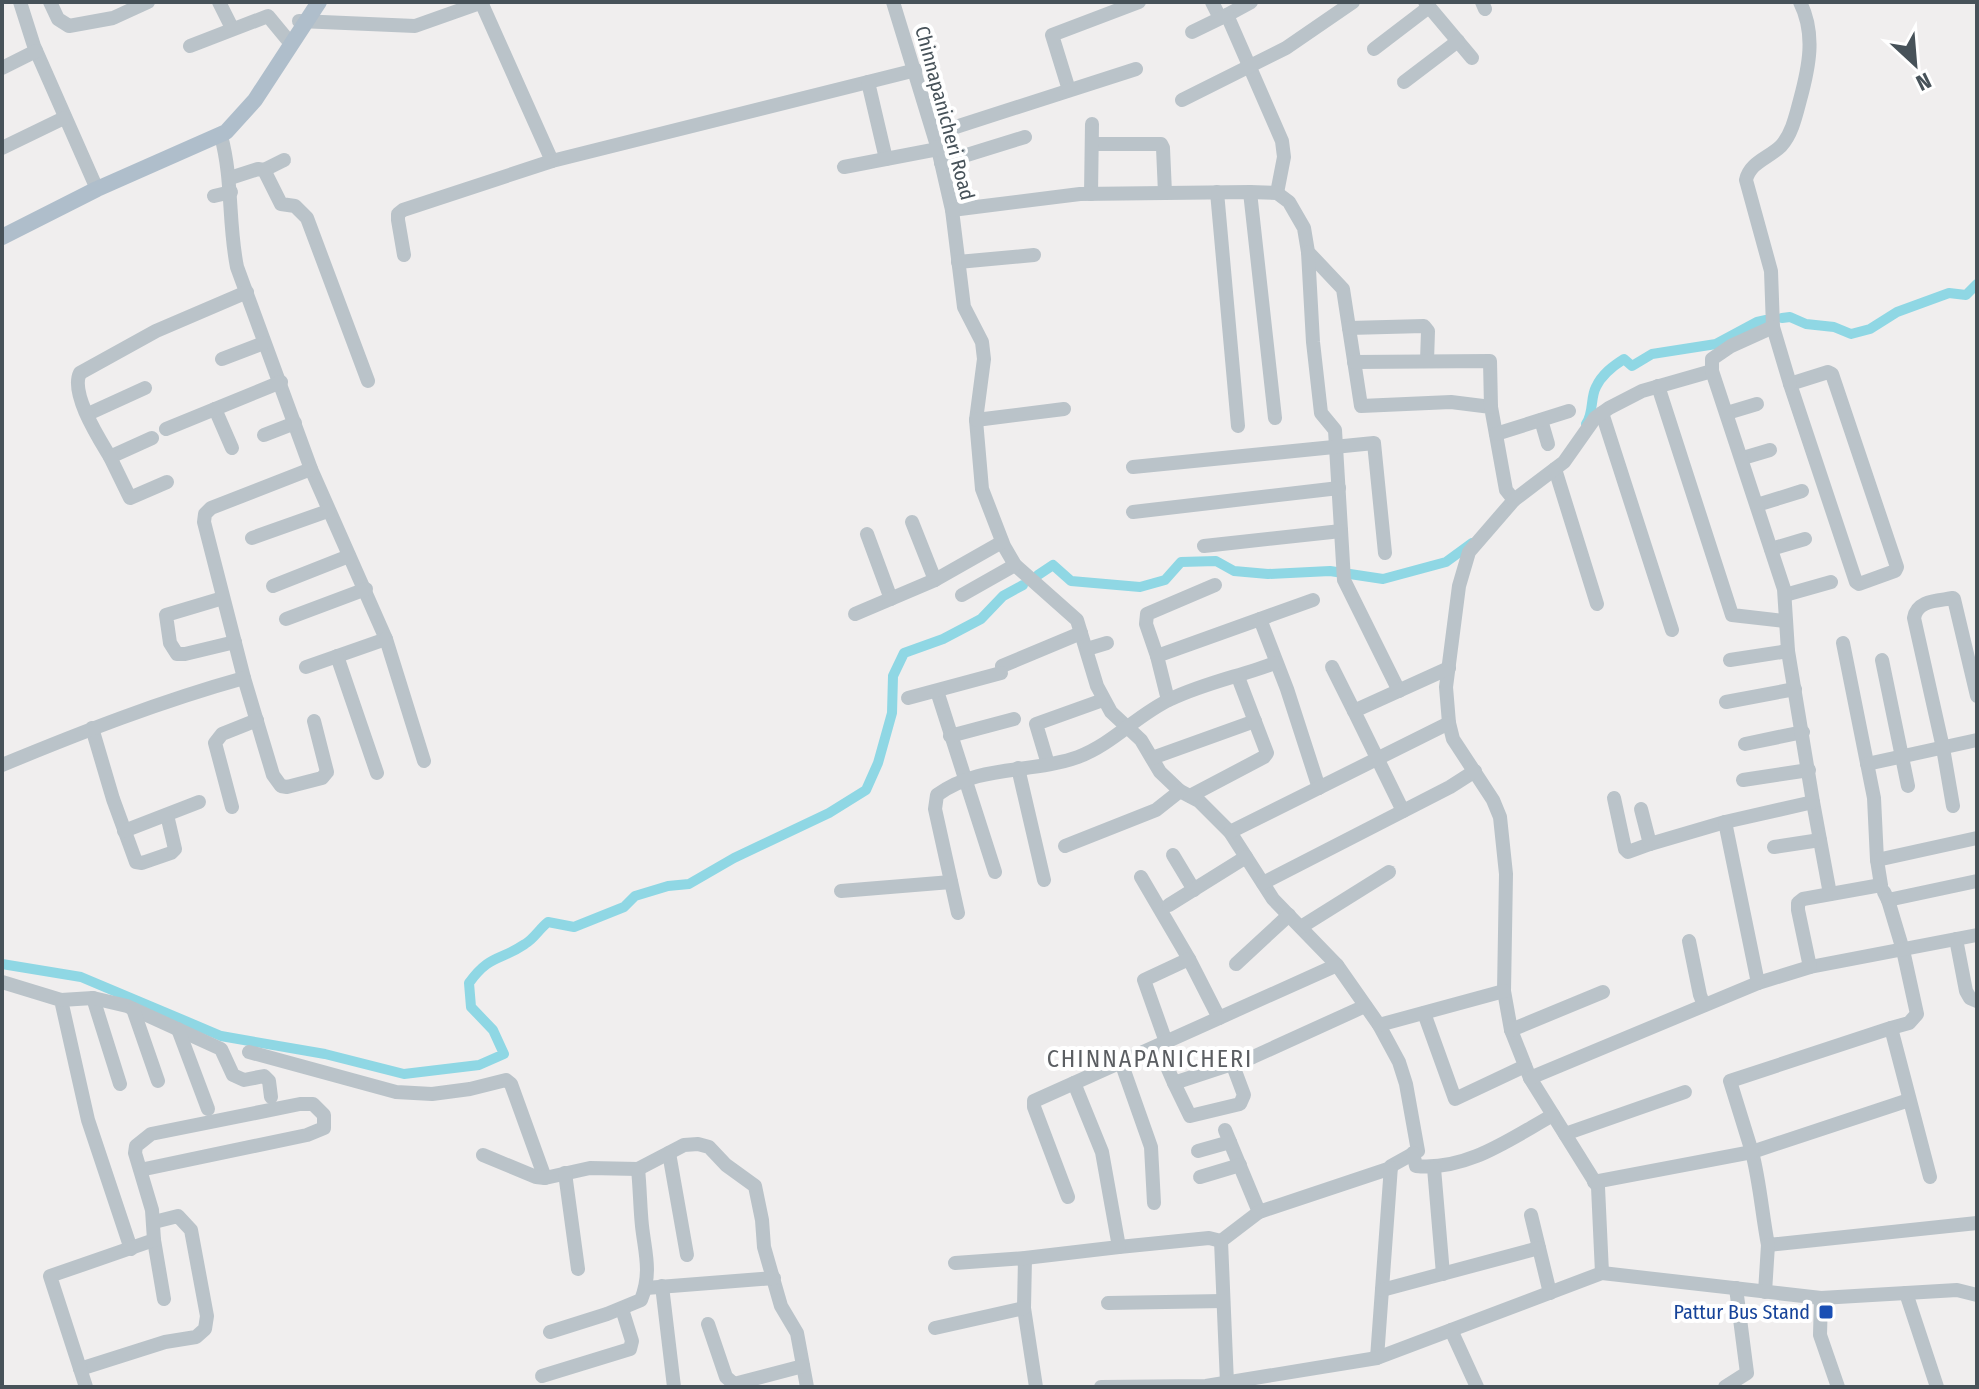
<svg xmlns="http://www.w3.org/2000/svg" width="1979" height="1389" viewBox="0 0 1979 1389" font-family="'Fira Sans Condensed',sans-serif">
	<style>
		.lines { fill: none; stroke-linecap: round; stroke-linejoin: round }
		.canal { stroke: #8fd7e4; stroke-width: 10 }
		.minor { stroke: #bac3c9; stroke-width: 14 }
		.major { stroke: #afbecb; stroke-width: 16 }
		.transit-dot { fill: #1a4fb4; stroke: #fff; stroke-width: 3 }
		.labels { text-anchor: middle; stroke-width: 8; stroke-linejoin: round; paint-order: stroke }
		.street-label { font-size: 20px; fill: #475259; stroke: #fff }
		.transit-label { font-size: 20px; fill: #164399; stroke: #fff; text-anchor: end }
		.quarter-label { font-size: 24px; letter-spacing: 2px; fill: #5b5e62; stroke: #fff }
	</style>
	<rect width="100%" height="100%" fill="#f0eeee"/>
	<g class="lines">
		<g class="canal">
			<path d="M1782,318L1790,317L1806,324L1834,327L1851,334L1870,329L1897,312L1949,293L1966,295L1977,284"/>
			<path d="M1586,424C1594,413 1590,398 1596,387C1602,374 1613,366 1624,359L1632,366L1652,354L1716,344L1757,322L1766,320"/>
			<path d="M1038,575L1053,565L1071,581L1140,587L1165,580L1181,562L1216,561L1234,571L1268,574L1330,571L1383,579L1446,562L1472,543"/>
			<path d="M2,964L81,977L221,1036L325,1054L404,1074L479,1065L504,1054L493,1030L471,1007L469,983C490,954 500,961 525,944C534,939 540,928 548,922L574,927L624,907L635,896L668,886L689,884L734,858L829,813L866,790L878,763L892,713L893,676L904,653L943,639L981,619L1003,596L1023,585"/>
		</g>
		<g class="minor">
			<path d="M20,2L34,46L97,189"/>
			<path d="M50,2L58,19L69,26L113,18L148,2"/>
			<path d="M219,2L232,28"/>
			<path d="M481,2L552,161L916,70"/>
			<path d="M893,2L938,149L952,210L964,307L982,342L984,359L976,420L982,489L1004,546L1015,565L1077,620L1097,686L1111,712L1141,740L1160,772L1180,791L1199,801L1230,832L1273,899L1337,965L1379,1025L1399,1062L1406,1084L1418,1151L1391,1166L1377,1358"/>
			<path d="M1212,2L1220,18"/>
			<path d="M1251,2L1227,15L1282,141L1284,157L1277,193"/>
			<path d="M1425,2L1472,58"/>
			<path d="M1482,2L1485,9"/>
			<path d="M299,21L415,26L483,2"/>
			<path d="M1192,32L1227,15"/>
			<path d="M190,46L268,16L287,39"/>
			<path d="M1374,49L1429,7"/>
			<path d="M2,68L36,51"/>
			<path d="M868,82L886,159"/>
			<path d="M1404,82L1458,41"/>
			<path d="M1069,90L1052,35L1139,2"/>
			<path d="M1182,100L1286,48L1353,2"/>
			<path d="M934,134L1136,69"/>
			<path d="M221,136C233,180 228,223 237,267L311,469L386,639L306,667"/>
			<path d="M1092,144H1161L1163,148L1165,193"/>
			<path d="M2,148L64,118"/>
			<path d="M941,163L1025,137"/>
			<path d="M844,167L938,149"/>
			<path d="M264,170L284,160"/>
			<path d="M230,178L258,169L264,170L281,204L295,206L307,218L368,381"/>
			<path d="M1217,192L1238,426"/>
			<path d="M1250,192L1275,418"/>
			<path d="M1091,194L1092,124"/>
			<path d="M214,196L231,192"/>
			<path d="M952,210L1080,194L1250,192L1277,193L1289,202L1304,228L1308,252L1343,289L1361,406L1451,402L1491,407L1506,490L1514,500L1469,552L1459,586L1446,687L1449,723L1453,739L1493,800L1500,817L1506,874L1504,991L1511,1030L1530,1078L1598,1187L1602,1273"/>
			<path d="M1308,252L1313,342L1321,413L1335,430L1344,580L1399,691"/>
			<path d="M404,255L398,220V214L403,210L552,161"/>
			<path d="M958,262L1034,255"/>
			<path d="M1349,328L1424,326L1428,331L1427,361"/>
			<path d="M222,359L264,343"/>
			<path d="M1354,362L1490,361L1491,407"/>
			<path d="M1828,372L1832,374L1897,567L1895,571L1859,584L1856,582L1790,384Z"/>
			<path d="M1790,384L1773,327L1771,271L1746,180C1750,162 1769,158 1781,146C1792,134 1796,115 1800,100C1809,67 1816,34 1800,2"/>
			<path d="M1658,386L1732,615L1785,621"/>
			<path d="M215,409L232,448"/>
			<path d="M1602,413L1672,630"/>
			<path d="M1727,413L1757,404"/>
			<path d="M88,414L145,388"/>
			<path d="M976,420L1064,409"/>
			<path d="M1541,420L1548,444"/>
			<path d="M166,429L281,382"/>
			<path d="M1496,434L1569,411"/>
			<path d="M264,435L295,423"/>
			<path d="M152,438L110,457C98,437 70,393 80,373L156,331L247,292"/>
			<path d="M110,457L130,498L167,482"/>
			<path d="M1743,458L1770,450"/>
			<path d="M1133,467L1374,443L1385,553"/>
			<path d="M1555,469L1597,604"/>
			<path d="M1514,500L1564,462L1595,418L1609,408L1642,391L1712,371"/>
			<path d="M1757,505L1802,491"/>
			<path d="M1133,512L1339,488"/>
			<path d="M912,522L935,580"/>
			<path d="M867,534L891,599"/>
			<path d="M252,538L328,511"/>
			<path d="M1204,546L1341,531"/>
			<path d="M1771,549L1805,539"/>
			<path d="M273,586L349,556"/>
			<path d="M962,595L1015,565"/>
			<path d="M1785,595L1831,582"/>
			<path d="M223,598L166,615L170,643L177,654H185L235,642"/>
			<path d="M855,614L935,580L1002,542"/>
			<path d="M286,619L366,589"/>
			<path d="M1260,619L1287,689L1319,788"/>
			<path d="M386,639L424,761"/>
			<path d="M1843,643L1874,798L1877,860"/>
			<path d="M1087,649L1107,643"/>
			<path d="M337,656L377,773"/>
			<path d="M1157,656L1146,624L1147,614L1215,585"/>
			<path d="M1730,660L1788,651"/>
			<path d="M1882,660L1908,786"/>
			<path d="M1002,666L1081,633"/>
			<path d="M1332,667L1354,711"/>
			<path d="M244,678L204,522L205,514L211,508L311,469"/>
			<path d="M937,691L995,872"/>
			<path d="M908,698L1001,673"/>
			<path d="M1168,700L1157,656L1313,600"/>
			<path d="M1726,702L1795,689"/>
			<path d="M92,728L113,799L136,862L142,863L171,853L175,849L167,815"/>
			<path d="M950,736L1014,719"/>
			<path d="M1745,744L1803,732"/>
			<path d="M1152,758L1255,721"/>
			<path d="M1048,764L1036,724L1103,700"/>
			<path d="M1867,764L1977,740"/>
			<path d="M2,765C82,732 161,701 244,678L273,775L281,786L287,787L322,778L327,772L314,721"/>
			<path d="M1018,768L1044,880"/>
			<path d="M1743,780L1809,770"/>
			<path d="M1190,796L1264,757L1267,753L1238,677"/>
			<path d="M1614,798L1625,849L1628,852L1650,844"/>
			<path d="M1813,802L1830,894"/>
			<path d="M1953,806L1943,748L1914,618C1917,600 1937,601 1953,598L1954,599L1977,696"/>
			<path d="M232,807L215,743L222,734L257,720"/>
			<path d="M1641,809L1650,844L1725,822"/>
			<path d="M1403,811L1354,711L1449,668"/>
			<path d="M124,831L199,802"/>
			<path d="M1230,832L1449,723"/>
			<path d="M1065,846L1156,810L1180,791"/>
			<path d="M1774,847L1820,840"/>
			<path d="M1173,855L1194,890"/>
			<path d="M1141,877L1189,959L1219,1018L1337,965"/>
			<path d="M1263,883L1450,787L1475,771"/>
			<path d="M841,891L951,882"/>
			<path d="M1884,892L1888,900L1977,881"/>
			<path d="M1888,900L1903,950L1917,1014L1909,1023L1891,1028"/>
			<path d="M1169,905L1246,857"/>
			<path d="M958,913L935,809L937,795C979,764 1031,774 1078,757C1113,744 1138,714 1171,699C1204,683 1241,676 1275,663"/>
			<path d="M1301,927L1389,872"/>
			<path d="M1956,939L1966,991L1970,998L1977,1001"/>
			<path d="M1689,941L1700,995L1704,1005"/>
			<path d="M1236,964L1289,915"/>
			<path d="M1810,967L1977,935"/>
			<path d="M2,982L61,1000L88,1120L131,1249"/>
			<path d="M1758,983L1810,967L1798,910V903L1803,899L1881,885L1877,860L1977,838"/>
			<path d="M93,998L120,1084"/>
			<path d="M61,1000L93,998L127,1006L221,1049L233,1075L244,1080L264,1076L269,1081L271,1097"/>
			<path d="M133,1009L158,1081"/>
			<path d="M1424,1013L1455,1099L1525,1066"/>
			<path d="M1379,1025L1504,991"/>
			<path d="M178,1029L208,1109"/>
			<path d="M1511,1030L1603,992"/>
			<path d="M1166,1042L1144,980L1189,959"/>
			<path d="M1158,1046L1174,1083L1253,1057L1365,1006"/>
			<path d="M249,1052L396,1092L432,1094L470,1089L506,1080L511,1084L545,1178"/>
			<path d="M1121,1062L1151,1147L1154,1203"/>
			<path d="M1530,1078L1758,983L1725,822L1813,802L1788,651L1784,589L1712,371V359L1731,346L1773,327"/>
			<path d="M1174,1083L1190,1116L1240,1104L1244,1095L1232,1063"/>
			<path d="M1909,1100L1752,1152C1760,1183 1762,1214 1768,1245L1977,1223"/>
			<path d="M1225,1130L1259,1212"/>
			<path d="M1565,1134L1685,1092"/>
			<path d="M1198,1151L1230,1142"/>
			<path d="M669,1153L687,1255"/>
			<path d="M1413,1153L1416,1166C1467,1171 1510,1139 1553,1115"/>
			<path d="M483,1155L536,1177L545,1178L590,1168L638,1169L684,1145L698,1144L709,1147L726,1165L755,1186L762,1220L764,1247L781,1306L797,1333L807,1387"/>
			<path d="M1434,1168L1443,1274"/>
			<path d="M565,1173L578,1269"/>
			<path d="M1200,1177L1240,1165"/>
			<path d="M1594,1182L1752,1152L1730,1081L1891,1028L1930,1177"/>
			<path d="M1068,1197L1034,1107V1101L1219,1018"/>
			<path d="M1531,1215L1550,1293"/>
			<path d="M154,1240L164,1299"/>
			<path d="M1221,1241L1259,1212L1391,1168"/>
			<path d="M1119,1247L1209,1238L1221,1241L1227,1383"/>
			<path d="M1025,1258L1024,1308L1036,1387"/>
			<path d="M955,1263L1025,1258L1119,1247L1102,1152L1074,1083"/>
			<path d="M662,1286L674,1387"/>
			<path d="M646,1288L774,1278"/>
			<path d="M1382,1290L1539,1248"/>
			<path d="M1765,1292L1768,1245"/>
			<path d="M1906,1293L1937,1387"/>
			<path d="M1821,1298L1820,1335L1838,1387"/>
			<path d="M1108,1303L1223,1301"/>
			<path d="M708,1324L726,1377L734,1384L803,1366"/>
			<path d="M935,1328L1024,1308"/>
			<path d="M1451,1330L1477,1387"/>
			<path d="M550,1332L607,1314L641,1300C652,1272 645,1253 642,1226C640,1207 640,1188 638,1169"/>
			<path d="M80,1369L165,1342L196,1337L205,1329L207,1316L191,1230L178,1216L154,1222"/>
			<path d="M542,1376L630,1349L632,1341L622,1309"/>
			<path d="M86,1387L50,1276L154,1240L152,1210L135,1153L136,1146L151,1134L300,1104H313L324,1115V1128L307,1135L140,1170"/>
			<path d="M1101,1387L1206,1386L1377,1358L1602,1273L1821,1298L1957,1290L1977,1295"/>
			<path d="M1725,1387L1747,1373L1736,1288"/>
		</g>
		<path class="major" d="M2,237L97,189L226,132L255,100L319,2"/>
	</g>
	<rect class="transit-dot" x="1818" y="1304" width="16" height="16" rx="4"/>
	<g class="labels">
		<g class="street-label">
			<text transform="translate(945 113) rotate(75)" y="7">Chinnapanicheri Road</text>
		</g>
		<g class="transit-label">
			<text x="1810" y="1319">Pattur Bus Stand</text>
		</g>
		<g class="quarter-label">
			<text x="1150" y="1067">CHINNAPANICHERI</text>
		</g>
	</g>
	<rect width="1979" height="1389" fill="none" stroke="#475259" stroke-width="8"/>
	<g transform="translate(1915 64) rotate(154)" stroke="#ffffff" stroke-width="6" paint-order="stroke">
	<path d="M0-6L14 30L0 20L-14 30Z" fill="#475259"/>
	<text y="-12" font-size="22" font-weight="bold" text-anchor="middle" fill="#475259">N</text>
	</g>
</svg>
